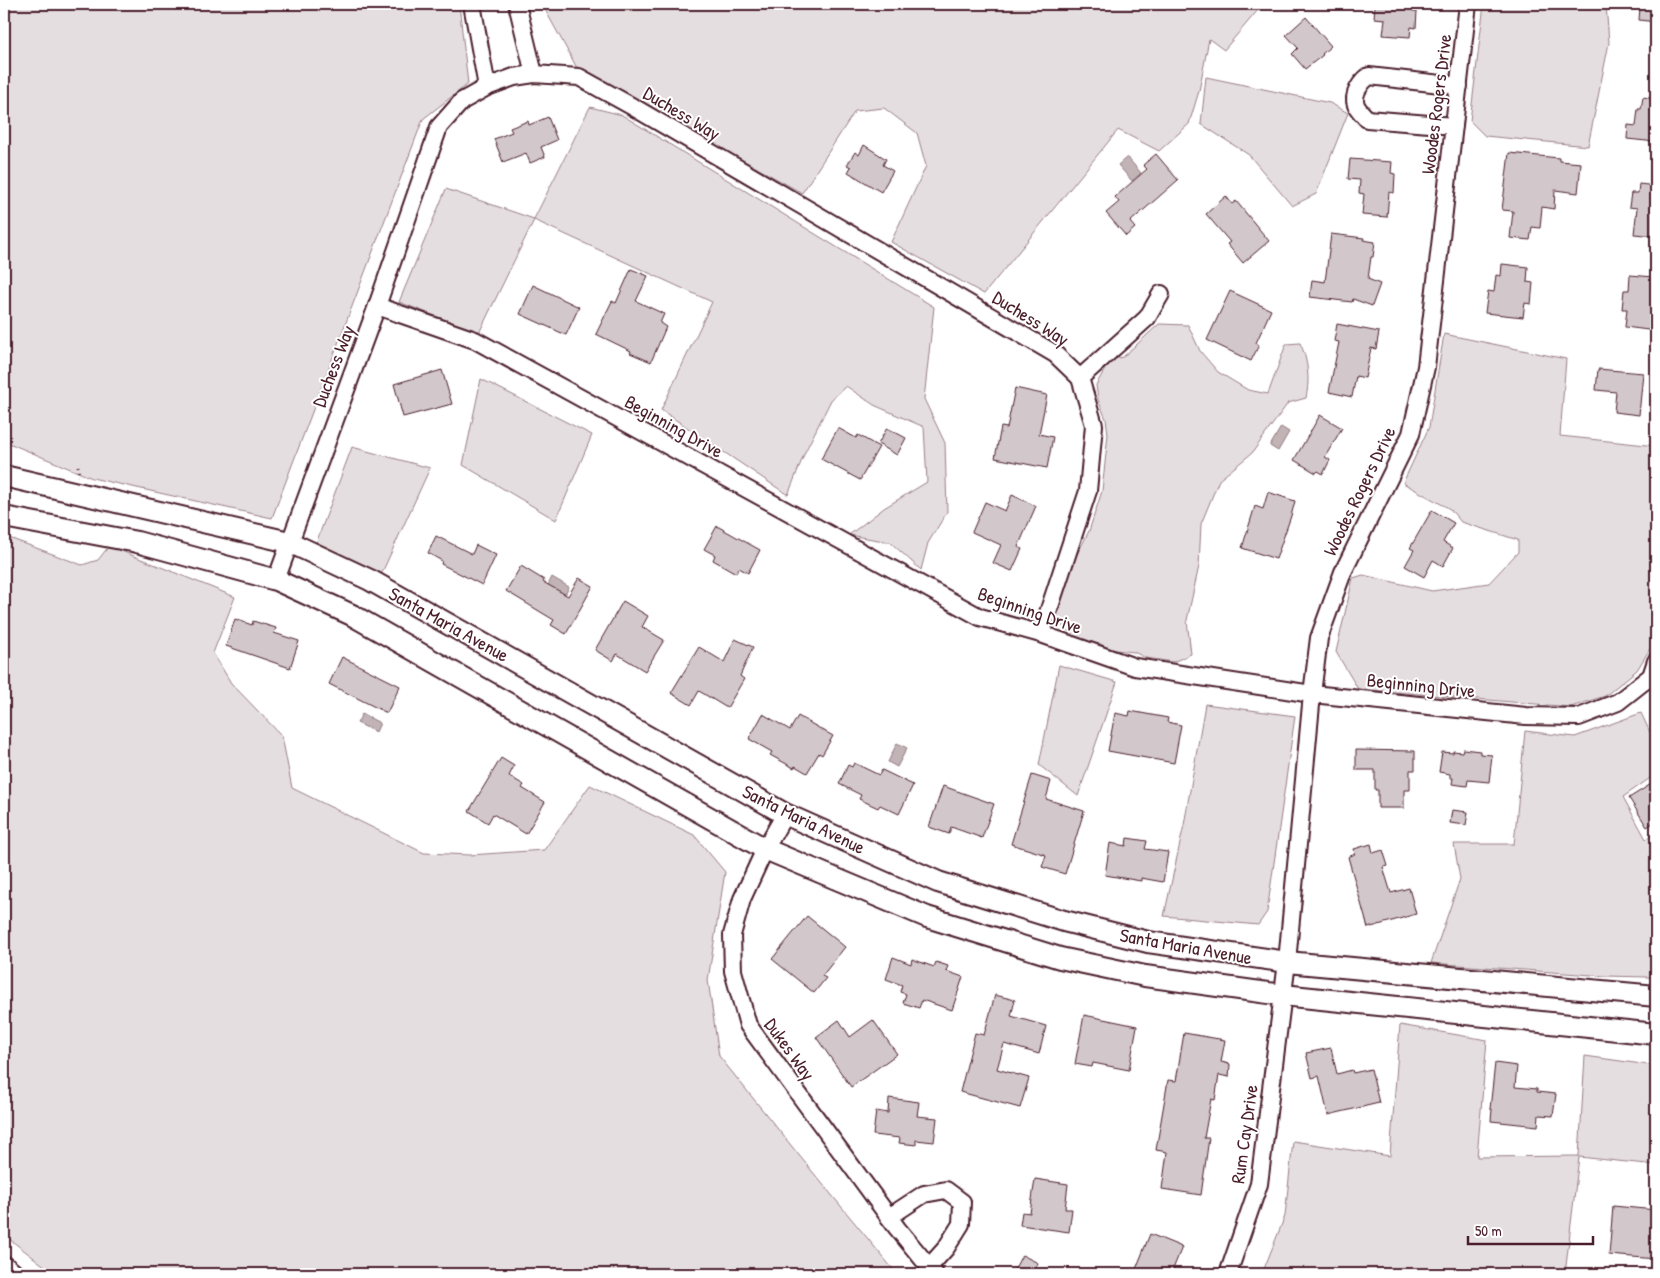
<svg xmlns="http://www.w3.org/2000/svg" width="1660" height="1278" viewBox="0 0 1660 1278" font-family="'Patrick Hand',sans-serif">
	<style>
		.green { fill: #e5dee0; stroke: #987e86 }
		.water { fill: #c1b3b6; stroke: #91787e }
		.building { fill: #d2c7cb; stroke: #4a1f2b }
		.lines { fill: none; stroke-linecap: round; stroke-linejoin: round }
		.minor-casing { stroke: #4a1f2b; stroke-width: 20 }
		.tertiary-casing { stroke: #4a1f2b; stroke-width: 24 }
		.path { stroke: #4a1f2b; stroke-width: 3; stroke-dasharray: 1 4; stroke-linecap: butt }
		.minor { stroke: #fff; stroke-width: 16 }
		.tertiary { stroke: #fff; stroke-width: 20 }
		.labels { text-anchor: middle; stroke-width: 4; stroke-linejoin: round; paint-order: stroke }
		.street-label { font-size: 19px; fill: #4a1f2b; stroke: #fff }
	</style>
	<rect width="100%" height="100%" fill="#fff"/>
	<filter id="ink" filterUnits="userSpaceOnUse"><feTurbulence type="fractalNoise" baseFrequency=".02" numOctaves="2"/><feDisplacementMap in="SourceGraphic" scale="10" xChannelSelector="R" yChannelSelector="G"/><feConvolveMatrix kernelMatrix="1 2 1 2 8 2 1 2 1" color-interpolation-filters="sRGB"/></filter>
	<g filter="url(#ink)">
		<g class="green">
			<path d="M4,4H459L468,84L423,119L272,518L92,478L4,441Z"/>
			<path d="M542,4H1270L1258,10L1224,50L1209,39L1199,91L1189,124L1159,151L1118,130L984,294L891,242L926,166L917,133L884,108L855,111L802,193L577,68Z"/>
			<path d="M1484,4H1606L1609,43L1588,146L1485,136L1470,121Z"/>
			<path d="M1206,77L1330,103L1348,113L1316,194L1292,206L1249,155L1201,124Z"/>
			<path d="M590,107L622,115L934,307L924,399L945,443L947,512L928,543L921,570L890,542L849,535L884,508L927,482L924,427L874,405L846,386L831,400L805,452L788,495L661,410L712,302L534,220L479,333L399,302L446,189L534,219Z"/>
			<path d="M1159,324L1188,325L1200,351L1218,372L1248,390L1268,394L1286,344L1300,343C1308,359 1310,380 1306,398L1288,403L1252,453L1219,480L1201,524L1199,566L1187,620L1191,654L1173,662L1146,658L1134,652L1107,649L1101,644L1081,642L1060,624L1057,617L1063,582L1089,531L1102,491L1108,434L1106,419L1098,400L1096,385L1110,360L1123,357Z"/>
			<path d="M1444,334L1566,359L1560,436L1656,446V633L1653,644L1637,670L1605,696L1571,707L1358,689L1336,652L1353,578L1363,575L1432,591L1489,583L1518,552V540L1461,522L1450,509L1403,483L1429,427Z"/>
			<path d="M481,379L592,435L556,520L463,465Z"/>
			<path d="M352,447L430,468L380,577L315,546Z"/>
			<path d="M4,536L82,565L98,560L109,546L235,597L213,653L231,683L282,736L292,788L424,853L470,855L544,850L590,785L694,835L725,872L708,980L719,1056L802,1159L897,1274H55L4,1235Z"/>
			<path d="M1059,665L1117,682L1078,796L1039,765Z"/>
			<path d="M1205,704L1295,716L1267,912L1258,925L1164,916L1184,825Z"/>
			<path d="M1641,713L1656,745V774L1623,797L1646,839L1656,832V979L1648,977L1605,976L1431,963L1460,879L1454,844H1514L1525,731L1575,737Z"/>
			<path d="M1400,1025L1487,1040L1477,1157L1579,1156L1585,1056L1656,1066V1165L1579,1157L1565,1274H1262L1285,1216L1293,1141L1390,1156Z"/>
		</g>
		<g class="water">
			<path d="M1127,157L1141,173L1132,181L1118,165Z"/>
			<path d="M1281,427L1289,432L1278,451L1270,446Z"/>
			<path d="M552,577L569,587L565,595L548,585Z"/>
			<path d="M362,714L380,723L376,732L357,723Z"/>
			<path d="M897,743L907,748L897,767L888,762Z"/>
		</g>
		<g class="building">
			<path d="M1375,4H1413V11H1417L1416,28L1411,27L1410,37L1383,35L1385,19L1374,18Z"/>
			<path d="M1640,7L1656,8V22L1639,20Z"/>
			<path d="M1306,17L1331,46L1322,54L1323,55L1305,69L1292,54L1298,48L1286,35Z"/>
			<path d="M1643,97L1656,99V142L1627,139L1628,125L1636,126L1638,109H1641Z"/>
			<path d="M548,117L557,140L541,147L545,157L530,163L526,153L503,162L494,139L512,132L510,128L528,121L529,125Z"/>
			<path d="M864,145L886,159L883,165L893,171L881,192L848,172L851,167L847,165L855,152L859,155Z"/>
			<path d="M1509,153L1559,158V161L1581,163L1578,193L1555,190L1554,209L1542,207L1540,228L1532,227L1530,240L1510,238L1513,211L1502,210Z"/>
			<path d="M1156,154L1178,180L1130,222L1135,228L1126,236L1106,213L1119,202L1115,197L1147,169L1143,165Z"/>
			<path d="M1350,159L1392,162L1391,173L1395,174L1394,193L1389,192L1387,217L1362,215L1364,194L1359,193L1360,180L1348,179Z"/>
			<path d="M1639,184L1656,186V236L1634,234L1637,208L1629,207L1631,193H1638Z"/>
			<path d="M1226,196L1232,204L1236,201L1269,241L1243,263L1227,244L1230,242L1206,214Z"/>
			<path d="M1331,234L1364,238L1363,240L1375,242L1373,257H1371L1368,279L1380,284L1372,306L1353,299L1352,302L1310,297L1312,280L1325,282Z"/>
			<path d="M1502,264L1528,267L1527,282L1533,283L1531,304L1525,303L1523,317L1485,313L1488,291L1494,292L1496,275L1501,276Z"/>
			<path d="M631,269L648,276L636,301L664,314L660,323L666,327L651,362L630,353L631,351L596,334L612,301L616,303Z"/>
			<path d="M1630,275L1654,277L1652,292H1656V331L1625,327L1627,309H1622L1624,290H1629Z"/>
			<path d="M533,285L579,307L566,335L520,314Z"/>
			<path d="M1230,291L1271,310L1256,343L1259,345L1251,361L1207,340Z"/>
			<path d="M1337,324L1379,332L1376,349L1371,348L1365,378L1356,376L1352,397L1329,392L1339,342L1334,341Z"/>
			<path d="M1598,369L1643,373L1639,415L1614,412L1616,392L1596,390Z"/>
			<path d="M442,370L452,404L403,417L394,384Z"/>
			<path d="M1015,388L1047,395L1039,434L1053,437L1047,468L995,458L1001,427L1007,428Z"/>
			<path d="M1320,415L1342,428L1325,457L1330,460L1323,474L1318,471L1316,473L1294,460Z"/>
			<path d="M838,428L856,438L858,435L879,447L860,480L821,459Z"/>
			<path d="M887,428L906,438L897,455L878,444Z"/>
			<path d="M1268,492L1295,501L1291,516L1276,559L1242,548L1255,506L1263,509Z"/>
			<path d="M1012,495L1036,506L1018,547L1022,549L1012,571L993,563L1001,545L972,532L985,502L1005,511Z"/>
			<path d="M1432,510L1454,523L1443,542L1453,548L1443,566L1433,560L1424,577L1405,566L1414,550L1410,548Z"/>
			<path d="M717,526L760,550L748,573L739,568L736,573L713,560L715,555L704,549Z"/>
			<path d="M436,536L472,554L476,545L496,555L482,585L441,564L442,561L428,553Z"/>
			<path d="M521,566L544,580L543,582L568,596L579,578L593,586L566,634L551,625L554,620L506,591Z"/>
			<path d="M623,601L648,616L642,627L664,640L645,671L617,654L613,661L595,650Z"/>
			<path d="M235,619L252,625L253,621L276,628L274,633L299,641L290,668L226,646Z"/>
			<path d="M735,639L753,647L740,676L744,679L727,708L699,691L691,705L671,693L699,647L724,662Z"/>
			<path d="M342,657L400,686L387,713L329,684Z"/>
			<path d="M1130,711L1168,718L1167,722L1181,725L1174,763L1108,751L1115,713L1129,716Z"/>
			<path d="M763,714L790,730L798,716L833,736L822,755L819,753L807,773L795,766L794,768L770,755L772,752L749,739Z"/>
			<path d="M1463,749L1480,751V754L1492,755L1489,782L1468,780L1467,786L1452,784L1453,778H1450V774L1439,772L1442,752L1453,753V751L1462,752Z"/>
			<path d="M1356,750L1415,751V770H1410V790H1404V808H1378V790H1375V770H1356Z"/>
			<path d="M501,758L514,766L509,776L524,785L522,788L545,802L526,834L493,814L488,823L469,811Z"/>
			<path d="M854,763L879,775L882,770L913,785L899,814L880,805L878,808L859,799L861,795L839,784L848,765L852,767Z"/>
			<path d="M1032,775L1051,781L1046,799L1084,811L1065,874L1042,867L1046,855L1011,844Z"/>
			<path d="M1656,781V821L1647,827L1629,798Z"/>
			<path d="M943,786L994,804L982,838L951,827L949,834L929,827Z"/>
			<path d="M1452,810L1468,812L1466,825L1450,823Z"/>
			<path d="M1127,838L1147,841L1145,849L1168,852L1163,882L1141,878V881L1105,875L1110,843L1126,846Z"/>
			<path d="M1371,844L1373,853L1383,850L1388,866L1383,867L1391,893L1409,888L1416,914L1368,928L1348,857L1355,854L1354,849Z"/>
			<path d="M807,916L845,947L822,976L826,978L814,993L772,959Z"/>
			<path d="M893,957L911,964L912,959L934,967L936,962L948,966L946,971L963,977L952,1010L922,1000L919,1008L903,1003L906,994L900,992L902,985L886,979Z"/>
			<path d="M995,995L1015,1000L1011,1016L1046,1026L1039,1054L1004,1044L997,1069L1029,1078L1020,1108L960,1092L975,1033L984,1035Z"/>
			<path d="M1084,1015L1137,1026L1129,1070L1093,1063L1092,1067L1075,1064Z"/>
			<path d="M839,1020L850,1037L873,1020L897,1054L851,1087L816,1037Z"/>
			<path d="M1184,1033L1225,1040L1221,1062L1230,1064L1229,1077L1219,1075L1215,1100L1211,1099L1204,1138H1209L1201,1195L1162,1189L1167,1152L1156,1150L1168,1080L1176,1081Z"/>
			<path d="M1331,1048L1337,1074L1352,1070L1353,1073L1371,1069L1379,1103L1328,1115L1319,1076L1312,1078L1306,1053Z"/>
			<path d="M1495,1063L1517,1066L1515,1087L1537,1089V1092L1556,1094L1553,1116L1539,1115L1538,1126L1491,1121L1492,1109H1490Z"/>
			<path d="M889,1098L919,1102L917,1116L937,1118L934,1142L916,1140V1145L899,1143L900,1138L873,1135L876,1111L888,1113Z"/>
			<path d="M1035,1179L1068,1184L1065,1209H1072L1069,1232L1020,1225L1022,1212L1030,1213Z"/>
			<path d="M1613,1206L1656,1210V1259L1609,1255Z"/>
			<path d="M1150,1234L1182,1247L1171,1274H1134Z"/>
			<path d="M1022,1255L1038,1263L1032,1274H1012Z"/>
		</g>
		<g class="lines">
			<g class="minor-casing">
				<g id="minor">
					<path d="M472,4L487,87"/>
					<path d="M517,4L534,74"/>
					<path d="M1454,126L1367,119C1364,115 1358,110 1356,105C1352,94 1361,82 1369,76L1459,86"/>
					<path d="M377,306L475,340L980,617L1041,634L1135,667L1312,694L1526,716L1579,717L1618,702L1651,676L1656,661"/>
					<path d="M1080,378L1147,318L1161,294"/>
					<path d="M276,580L377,306L439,127L462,101L487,87L514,77L534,74L579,77L635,108L1055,354L1080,378L1094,425L1088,491L1041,634"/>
					<path d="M785,814L765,849L742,899L732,935L733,971L748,1025L897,1228L935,1274"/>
					<path d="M889,1217L924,1194L946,1190L962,1202L961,1224L946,1248L929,1267"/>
					<path d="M4,1264L16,1274"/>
					<path d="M1228,1274L1259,1184L1287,962L1312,694L1319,638L1343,572L1411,434L1426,367L1468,4"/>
				</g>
			</g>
			<g class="tertiary-casing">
				<g id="tertiary">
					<path d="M4,476L289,542L370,580L785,814L938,882L1064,921L1148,942L1287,962L1656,996"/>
					<path d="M4,517L137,542L276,580L352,615L765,849L927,917L1060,958L1145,976L1283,995L1656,1034"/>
				</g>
			</g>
			<path class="path" d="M78,466L79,476"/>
			<use href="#minor" class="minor"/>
			<use href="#tertiary" class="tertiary"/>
		</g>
	</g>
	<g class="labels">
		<g class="street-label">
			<text transform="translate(1436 104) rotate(-83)" y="7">Woodes Rogers Drive</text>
			<text transform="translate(682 113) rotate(31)" y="7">Duchess Way</text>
			<text transform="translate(1031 318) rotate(32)" y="7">Duchess Way</text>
			<text transform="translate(333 366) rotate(-69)" y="7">Duchess Way</text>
			<text transform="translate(674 426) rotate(29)" y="7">Beginning Drive</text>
			<text transform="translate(1359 491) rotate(-64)" y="7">Woodes Rogers Drive</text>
			<text transform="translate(1030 610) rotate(19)" y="7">Beginning Drive</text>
			<text transform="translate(449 624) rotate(29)" y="7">Santa Maria Avenue</text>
			<text transform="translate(1421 685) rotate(6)" y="7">Beginning Drive</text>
			<text transform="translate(804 819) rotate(26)" y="7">Santa Maria Avenue</text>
			<text transform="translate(1186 946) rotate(10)" y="7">Santa Maria Avenue</text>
			<text transform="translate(790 1049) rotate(54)" y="7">Dukes Way</text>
			<text transform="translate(1244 1134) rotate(-82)" y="7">Rum Cay Drive</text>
		</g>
	</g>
	<rect width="1660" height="1278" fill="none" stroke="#fff" stroke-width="20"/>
	<rect x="10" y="10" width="1640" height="1258" fill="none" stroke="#4a1f2b" stroke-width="2" filter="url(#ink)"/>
	<path d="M1468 1236v8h125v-8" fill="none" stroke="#4a1f2b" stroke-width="2.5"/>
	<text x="1475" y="1236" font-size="15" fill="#4a1f2b" stroke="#ffffff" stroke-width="4" paint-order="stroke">50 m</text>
</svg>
